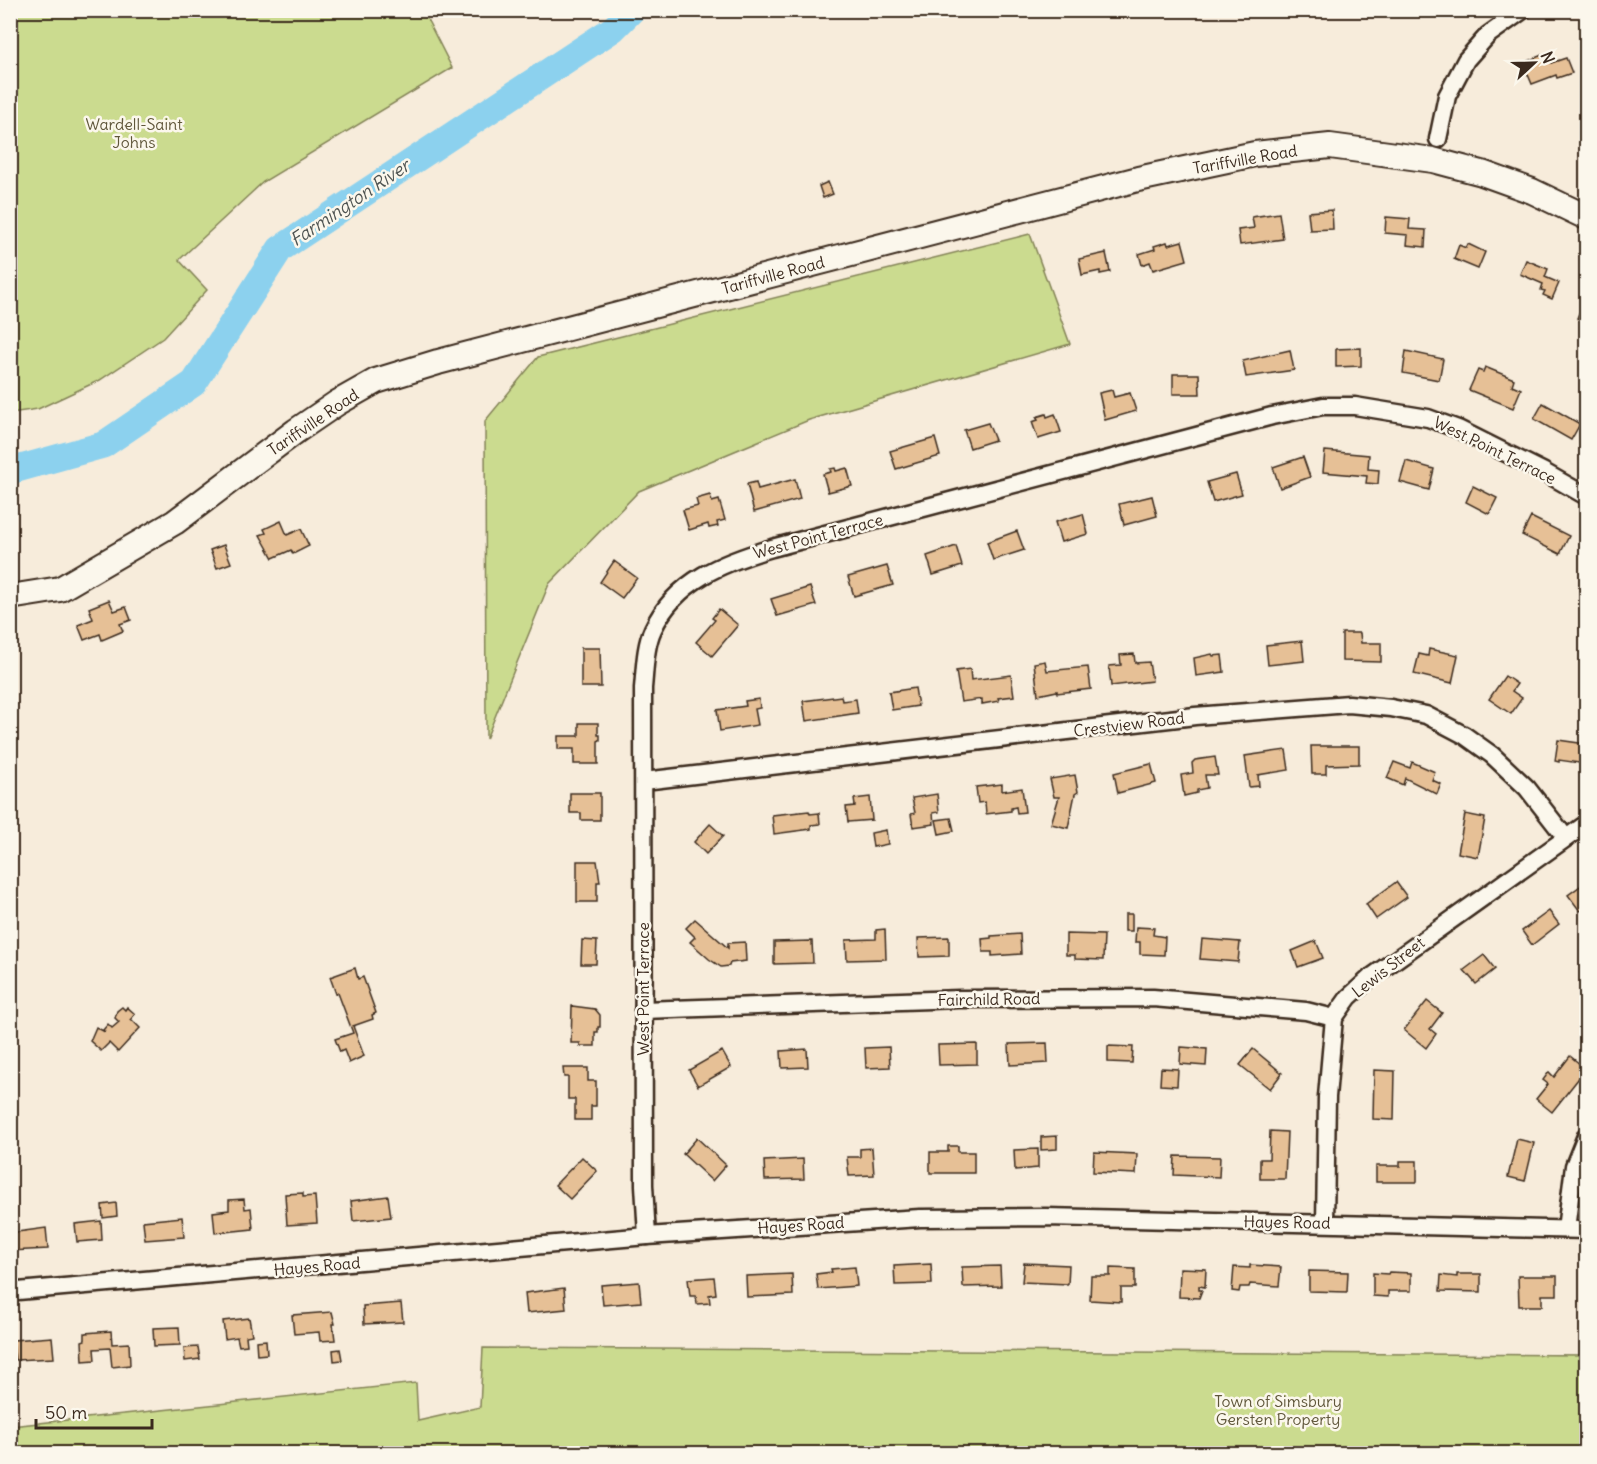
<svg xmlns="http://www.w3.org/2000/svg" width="1597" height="1464" viewBox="0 0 1597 1464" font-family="Delius,sans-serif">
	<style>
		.green { fill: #cbdb8f; stroke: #838256; stroke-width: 1.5 }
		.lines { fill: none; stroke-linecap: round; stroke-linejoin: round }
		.river { stroke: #8cd1ee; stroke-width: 27 }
		.building { fill: #e6c096; stroke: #3b2a1e; stroke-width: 1.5 }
		.street-casing { stroke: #3b2a1e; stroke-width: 21 }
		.secondary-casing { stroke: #3b2a1e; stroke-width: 28 }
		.street { stroke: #fbf7ec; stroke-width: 16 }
		.secondary { stroke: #fbf7ec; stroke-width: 24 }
		.labels { text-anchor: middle; stroke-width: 5; stroke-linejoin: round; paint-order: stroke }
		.park-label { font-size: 16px; fill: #5f563a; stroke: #fbf7ec }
		.street-label { font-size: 16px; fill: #3b2a1e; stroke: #fbf7ec }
		.water-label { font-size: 18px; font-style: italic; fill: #4f5452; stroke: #fbf7ec }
	</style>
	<rect width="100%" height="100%" fill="#f7ecdb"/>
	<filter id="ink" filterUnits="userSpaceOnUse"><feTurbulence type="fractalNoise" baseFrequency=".0167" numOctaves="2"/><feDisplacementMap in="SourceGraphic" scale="12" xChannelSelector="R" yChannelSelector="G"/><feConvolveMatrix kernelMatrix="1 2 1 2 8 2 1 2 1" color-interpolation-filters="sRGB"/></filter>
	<g filter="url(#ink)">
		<g class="green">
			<path d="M11,10L423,11L452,68L263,182L179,260L207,290L163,338L100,380L38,409L11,413Z"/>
			<path d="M1030,234L1070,344L809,420L639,491L549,584L486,739L485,421L538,357Z"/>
			<path d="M483,1348L1586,1355V1453H11V1426L416,1383L418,1421L480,1407Z"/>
		</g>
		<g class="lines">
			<path class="river" d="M10,471L103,445L194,383L280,249L613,29L632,10"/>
		</g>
		<g class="building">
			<path d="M1542,55L1543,58L1548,56L1551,63L1566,58L1572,73L1557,78L1556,75L1532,84L1523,63Z"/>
			<path d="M828,182L833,194L823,198L819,186Z"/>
			<path d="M1332,210L1333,229L1310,230L1308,212Z"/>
			<path d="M1279,213L1283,239L1240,245L1238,230L1254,228L1252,217Z"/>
			<path d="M1386,217L1410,219L1409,229L1426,230L1425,247L1407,245L1408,235L1385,233Z"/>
			<path d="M1182,241L1187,260L1153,270L1150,262L1142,265L1139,254L1155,249L1154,246L1167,242L1168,245Z"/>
			<path d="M1468,244L1485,252L1478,269L1454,259L1459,245L1466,248Z"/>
			<path d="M1106,253L1110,272L1100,274V271L1082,275L1079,259Z"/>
			<path d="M1526,260L1548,269L1545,277L1559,283L1552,299L1543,295L1545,291L1541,290L1543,284L1520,274Z"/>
			<path d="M1584,301L1586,302V322L1577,318Z"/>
			<path d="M1361,348V366L1336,367V349Z"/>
			<path d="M1290,350L1294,370L1246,377L1243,361Z"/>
			<path d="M1406,351L1443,359L1439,380L1403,373Z"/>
			<path d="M1485,367L1514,379L1512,385L1521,389L1513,408L1469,390L1478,370L1483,372Z"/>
			<path d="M1173,374H1199L1200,394H1173Z"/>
			<path d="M1112,390L1114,397L1130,393L1136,411L1105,420L1099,393Z"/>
			<path d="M1543,403L1580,424L1571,440L1534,419Z"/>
			<path d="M1046,414L1047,417L1055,414L1061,432L1038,439L1032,422L1038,420L1036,417Z"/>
			<path d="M988,423L995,440L970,448L964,430Z"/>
			<path d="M935,438L940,456L896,469L890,451Z"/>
			<path d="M1325,451L1369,455L1368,469L1379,470L1378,484L1366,483L1367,476L1323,472Z"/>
			<path d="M1303,457L1310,477L1280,488L1273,467Z"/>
			<path d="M1406,461L1434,469L1429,490L1400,482Z"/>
			<path d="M835,468L836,471L847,468L852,486L828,492L823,474L831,472L830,469Z"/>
			<path d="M1236,474L1242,494L1213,502L1207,482Z"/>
			<path d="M795,479L800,499L754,512L747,484L756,482L758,489Z"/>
			<path d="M1473,486L1497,498L1489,514L1466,502Z"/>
			<path d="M710,495L712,502L719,500L725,520L717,522L718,526L709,528L708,524L689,530L683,510L698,506L696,499Z"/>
			<path d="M1152,496L1157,516L1124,525L1119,504Z"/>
			<path d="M1083,514L1088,534L1061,542L1055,522Z"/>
			<path d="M1531,517L1569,536L1560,554L1522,535Z"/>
			<path d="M281,521L287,535L301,529L309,546L293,554L291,550L273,558L260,535L266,533L264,529Z"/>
			<path d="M1017,531L1024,550L993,560L987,542Z"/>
			<path d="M224,545L231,563L217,568L210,550Z"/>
			<path d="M956,546L962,566L933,575L927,556Z"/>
			<path d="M614,561L637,578L622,598L600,582Z"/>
			<path d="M887,566L893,585L854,596L848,577Z"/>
			<path d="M810,587L816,605L777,616L771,599Z"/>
			<path d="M109,600L114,611L126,607L131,620L120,624L123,631L102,640L100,634L84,640L78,625L93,619L89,608Z"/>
			<path d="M719,609L738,625L712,656L696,642L715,620L712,618Z"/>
			<path d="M1342,633H1360L1361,643H1381V662L1342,661Z"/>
			<path d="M1302,641L1304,661L1268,665L1266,645Z"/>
			<path d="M581,648H600L601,687H581Z"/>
			<path d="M1429,649L1458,655L1452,683L1414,674L1419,654L1428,656Z"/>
			<path d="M1134,654L1135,663L1149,662L1152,681L1111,686L1109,666L1121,665L1120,655Z"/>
			<path d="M1212,654L1213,656L1222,655L1224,672L1196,676L1194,658Z"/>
			<path d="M1045,661L1047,671L1088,667L1091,689L1057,693V691L1038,695L1034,663Z"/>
			<path d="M970,669L971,680L1011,675L1014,696L998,698L999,701L982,704V699L961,702L956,671Z"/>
			<path d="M1505,676L1517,684L1512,691L1522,698L1511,714L1489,699Z"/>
			<path d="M915,688L918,706L892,710L889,692Z"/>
			<path d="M841,696L842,701L856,699L858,713L806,721L803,701Z"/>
			<path d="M759,699L760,708L755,709L758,725L720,731L717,710L746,706L745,701Z"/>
			<path d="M579,723H598V735H600V740L598,741V764H574V749H558V736H579Z"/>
			<path d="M1558,740L1586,744V764L1559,760V762L1555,761Z"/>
			<path d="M1311,746H1359V764L1326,765V774H1312Z"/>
			<path d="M1286,750L1289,770L1258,775L1259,786L1249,787L1245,756Z"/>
			<path d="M1215,757L1218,775H1205L1207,788L1197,790V793L1184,796L1181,775L1193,773L1192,763L1195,760Z"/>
			<path d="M1394,762L1410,768L1412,762L1435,772L1432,780L1441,784L1437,794L1405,778L1403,785L1387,778Z"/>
			<path d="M1151,764L1156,783L1118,793L1114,773Z"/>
			<path d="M1075,775L1078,792L1075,794L1068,828L1051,824L1059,797H1054L1050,779Z"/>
			<path d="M1002,784V791L1022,788L1025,812L1017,813L1016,807L1011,808V811L986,814L985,802L978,803L976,787Z"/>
			<path d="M570,793H600V820H581V813H570Z"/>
			<path d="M937,794L939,812L933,813L934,824L913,827L911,814L915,813L912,798Z"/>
			<path d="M870,797L872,820L848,822L846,807L855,806L854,799Z"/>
			<path d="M809,811L810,814L819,813L820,824L811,825V829L774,834L772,815Z"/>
			<path d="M1465,814L1485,818L1478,857L1458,853Z"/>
			<path d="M951,818L954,831L939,834L936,820Z"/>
			<path d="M710,824L723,836L706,854L694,842Z"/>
			<path d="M886,830L888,844L873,847L871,833Z"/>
			<path d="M577,861H597L600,882H597V902H577Z"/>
			<path d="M1396,882L1407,897L1376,919L1366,904Z"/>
			<path d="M1586,882V907L1580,911L1568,895Z"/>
			<path d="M1549,911L1559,924L1532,945L1522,931Z"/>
			<rect x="1125" y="914" width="7" height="17"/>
			<path d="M695,919L728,948V943L745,942L746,961L730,963L729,966L721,967L709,959L690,942L695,937L686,928Z"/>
			<path d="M1136,927L1154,928L1153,935L1165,937L1164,955L1140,954V942H1135Z"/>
			<path d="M885,929L886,959L847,960L846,940L876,939V930Z"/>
			<path d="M1020,934L1021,954L992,956V952H983L982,939L991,938V936Z"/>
			<path d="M1066,934L1104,935L1103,960L1075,959V955H1066Z"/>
			<path d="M949,937V956L919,957L918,938Z"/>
			<path d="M1202,939L1240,942L1238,962L1200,959Z"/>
			<path d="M582,940L597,941L596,964H581Z"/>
			<path d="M812,941L813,963L774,964V942Z"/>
			<path d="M1316,941L1323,958L1298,967L1292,951Z"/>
			<path d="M1484,955L1495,969L1476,984L1464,970Z"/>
			<path d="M355,968L358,979L363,977L376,1013L372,1015L373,1019L353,1026L364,1056L349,1063L344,1050L340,1052L335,1039L353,1033L338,993L336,994L330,977Z"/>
			<path d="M1427,1001L1442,1013L1430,1029L1436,1034L1426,1048L1404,1030Z"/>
			<path d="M572,1006L595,1009L600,1015V1027H598V1032H595V1046H580V1043H571Z"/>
			<path d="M122,1007L125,1010L127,1007L135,1014L131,1019L140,1028L118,1052L109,1043L101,1051L90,1041L96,1027L105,1032L103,1030L108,1024L112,1028L119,1022L115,1018L117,1011Z"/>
			<path d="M1047,1043L1048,1063L1010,1065L1009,1044Z"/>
			<path d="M977,1044V1064L939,1065L938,1045Z"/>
			<path d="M1108,1046L1133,1047L1132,1063L1108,1062Z"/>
			<path d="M889,1047L890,1067L866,1068L865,1048Z"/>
			<path d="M1181,1047L1207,1049L1206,1066L1180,1064Z"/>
			<path d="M807,1049L808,1067L782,1068L781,1051Z"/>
			<path d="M1253,1049L1282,1073L1270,1089L1240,1065Z"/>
			<path d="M722,1051L731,1067L698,1086L689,1070Z"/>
			<path d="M1570,1056L1586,1069L1552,1112L1536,1099L1548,1084L1543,1080L1549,1072L1554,1077Z"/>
			<path d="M563,1068H588V1081H596V1106H591V1120H575V1099H568V1077H564Z"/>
			<path d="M1161,1068L1178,1069L1177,1086L1160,1085Z"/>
			<path d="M1374,1070L1395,1071L1394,1120L1373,1119Z"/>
			<path d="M1270,1131L1287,1132L1285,1179H1260V1159H1269Z"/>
			<path d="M1057,1136V1149L1041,1150V1137Z"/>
			<path d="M697,1138L726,1165L712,1181L683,1154Z"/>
			<path d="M1517,1139L1534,1143L1525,1181L1508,1177Z"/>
			<path d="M948,1146H958V1152H974V1173H930V1152H948Z"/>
			<path d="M872,1148L874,1175L849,1176L847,1157H860V1149Z"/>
			<path d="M1038,1149V1168L1015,1170L1014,1150Z"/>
			<path d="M1094,1152L1137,1154L1136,1174L1093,1172Z"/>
			<path d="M1175,1156L1220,1157L1219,1177L1174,1175Z"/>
			<path d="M582,1157L597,1171L570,1199L555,1185Z"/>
			<path d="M803,1159L804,1179L765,1180L764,1161Z"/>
			<path d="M1400,1161H1417V1182H1376V1166H1400Z"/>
			<path d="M303,1193V1197L315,1196L317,1223L287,1225L285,1194Z"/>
			<path d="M388,1196L391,1217L353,1221L351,1201Z"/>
			<path d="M244,1199L245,1209L251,1208L253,1229L215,1233L213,1212L229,1210V1200Z"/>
			<path d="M116,1203L117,1216L103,1218L102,1205Z"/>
			<path d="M182,1217L184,1237L145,1240L143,1221Z"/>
			<path d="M101,1221L102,1240L77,1242L75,1224Z"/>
			<path d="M46,1228L48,1249L10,1251V1233Z"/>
			<path d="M1024,1263L1069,1265L1068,1284L1022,1282Z"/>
			<path d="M931,1264L932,1284L895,1285L894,1266Z"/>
			<path d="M1250,1265L1281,1267L1279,1286L1250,1284L1249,1287H1240L1239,1292L1232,1291L1234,1267L1250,1268Z"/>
			<path d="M1000,1266L1001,1286L963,1287L962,1267Z"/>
			<path d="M855,1267L857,1286L818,1289L816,1274L832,1272L831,1269Z"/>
			<path d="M1110,1268L1135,1269V1288H1121V1302L1090,1300L1091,1276H1110Z"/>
			<path d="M1180,1268L1206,1269L1205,1287L1199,1286V1290H1202L1199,1298L1179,1297Z"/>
			<path d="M1309,1271L1348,1272L1347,1292L1309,1291Z"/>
			<path d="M1389,1272L1411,1273V1291H1388V1297L1373,1296V1273L1388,1274Z"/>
			<path d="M792,1274L793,1295L747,1297L746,1276Z"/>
			<path d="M1457,1274H1481V1292L1440,1291L1441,1275L1457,1277Z"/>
			<path d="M1518,1276H1557V1295H1542V1306H1519Z"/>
			<path d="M714,1277L716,1294L709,1295L710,1303L697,1304L696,1296H690L688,1279Z"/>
			<path d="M639,1282L641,1302L603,1305L601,1285Z"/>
			<path d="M564,1288L566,1309L527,1313L525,1293Z"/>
			<path d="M401,1303L403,1322L364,1324L363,1306Z"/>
			<path d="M332,1312L335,1324H333L335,1340L320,1341L319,1332L294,1334L292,1315Z"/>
			<path d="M249,1318L252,1335L246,1336L247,1345L239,1346L237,1337L225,1339L223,1321Z"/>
			<path d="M179,1327L180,1345L154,1346L153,1328Z"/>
			<path d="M111,1331L112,1344L129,1343L130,1365L112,1367L110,1348L94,1349L95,1360L83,1361L82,1341L85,1340V1333Z"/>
			<path d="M52,1337L54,1358L15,1360L13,1340Z"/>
			<path d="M266,1340L267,1354L257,1355L256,1341Z"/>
			<path d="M198,1347L200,1359L185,1361L184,1348Z"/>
			<path d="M340,1349L342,1360L334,1361L333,1350Z"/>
		</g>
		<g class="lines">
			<g class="street-casing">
				<g id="street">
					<path d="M1438,139L1447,96L1466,60L1488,35L1523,10"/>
					<path d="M644,781L1195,716L1349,704L1391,708L1426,715L1464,735L1492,755L1527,788L1566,838"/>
					<path d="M643,1010L960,999L1153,998L1306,1011L1334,1018"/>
					<path d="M1325,1223L1327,1097L1334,1018L1349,997L1370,978L1586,824"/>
					<path d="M1566,1229L1574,1166L1586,1136"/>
					<path d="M647,1236L644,1185L643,688C645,669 645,646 653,629C676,580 724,562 772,548L1272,416L1323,406H1355L1428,418L1458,429L1544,472L1586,496"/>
					<path d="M18,1291L647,1236L920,1218L1046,1217L1586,1230"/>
				</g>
			</g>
			<g class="secondary-casing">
				<path id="secondary" d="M10,597L60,589L175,522L296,431L337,403L376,381L438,362L1138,179L1255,154L1330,146L1433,160L1482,173L1532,191L1586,217"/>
			</g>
			<use href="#street" class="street"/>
			<use href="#secondary" class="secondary"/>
		</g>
	</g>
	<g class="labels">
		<g class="park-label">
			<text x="134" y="130">Wardell-Saint<tspan x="134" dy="18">Johns</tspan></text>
			<text x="1278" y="1407">Town of Simsbury<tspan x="1278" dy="18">Gersten Property</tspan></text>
		</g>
		<g class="street-label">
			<text transform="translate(1245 159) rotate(-10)" y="6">Tariffville Road</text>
			<text transform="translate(773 275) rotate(-15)" y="6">Tariffville Road</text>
			<text transform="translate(313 422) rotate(-34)" y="6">Tariffville Road</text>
			<text transform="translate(1495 450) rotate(26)" y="6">West Point Terrace</text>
			<text transform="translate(818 536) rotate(-15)" y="6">West Point Terrace</text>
			<text transform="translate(1129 724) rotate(-7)" y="6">Crestview Road</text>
			<text transform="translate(1388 967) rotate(-38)" y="6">Lewis Street</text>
			<text transform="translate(643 989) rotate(-90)" y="6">West Point Terrace</text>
			<text transform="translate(989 999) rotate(-1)" y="6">Fairchild Road</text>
			<text transform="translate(1287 1222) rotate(1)" y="6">Hayes Road</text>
			<text transform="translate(801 1225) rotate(-4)" y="6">Hayes Road</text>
			<text transform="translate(317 1266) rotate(-5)" y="6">Hayes Road</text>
		</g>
		<g class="water-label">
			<text transform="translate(350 203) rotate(-34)" y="6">Farmington River</text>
		</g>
	</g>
	<rect width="1597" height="1464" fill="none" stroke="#fbf7ec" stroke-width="36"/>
	<rect x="18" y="18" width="1561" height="1428" fill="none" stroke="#3b2a1e" stroke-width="2" filter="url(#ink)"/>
	<g transform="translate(1534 63) rotate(68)" stroke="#fbf7ec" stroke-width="4.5" paint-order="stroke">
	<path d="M0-4.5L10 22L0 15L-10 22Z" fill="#3b2a1e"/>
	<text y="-9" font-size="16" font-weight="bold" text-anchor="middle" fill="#3b2a1e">N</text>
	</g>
	<path d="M36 1419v9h116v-9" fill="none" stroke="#3b2a1e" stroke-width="3"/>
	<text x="45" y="1419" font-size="18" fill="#3b2a1e" stroke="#fbf7ec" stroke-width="4.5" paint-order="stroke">50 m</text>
</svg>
